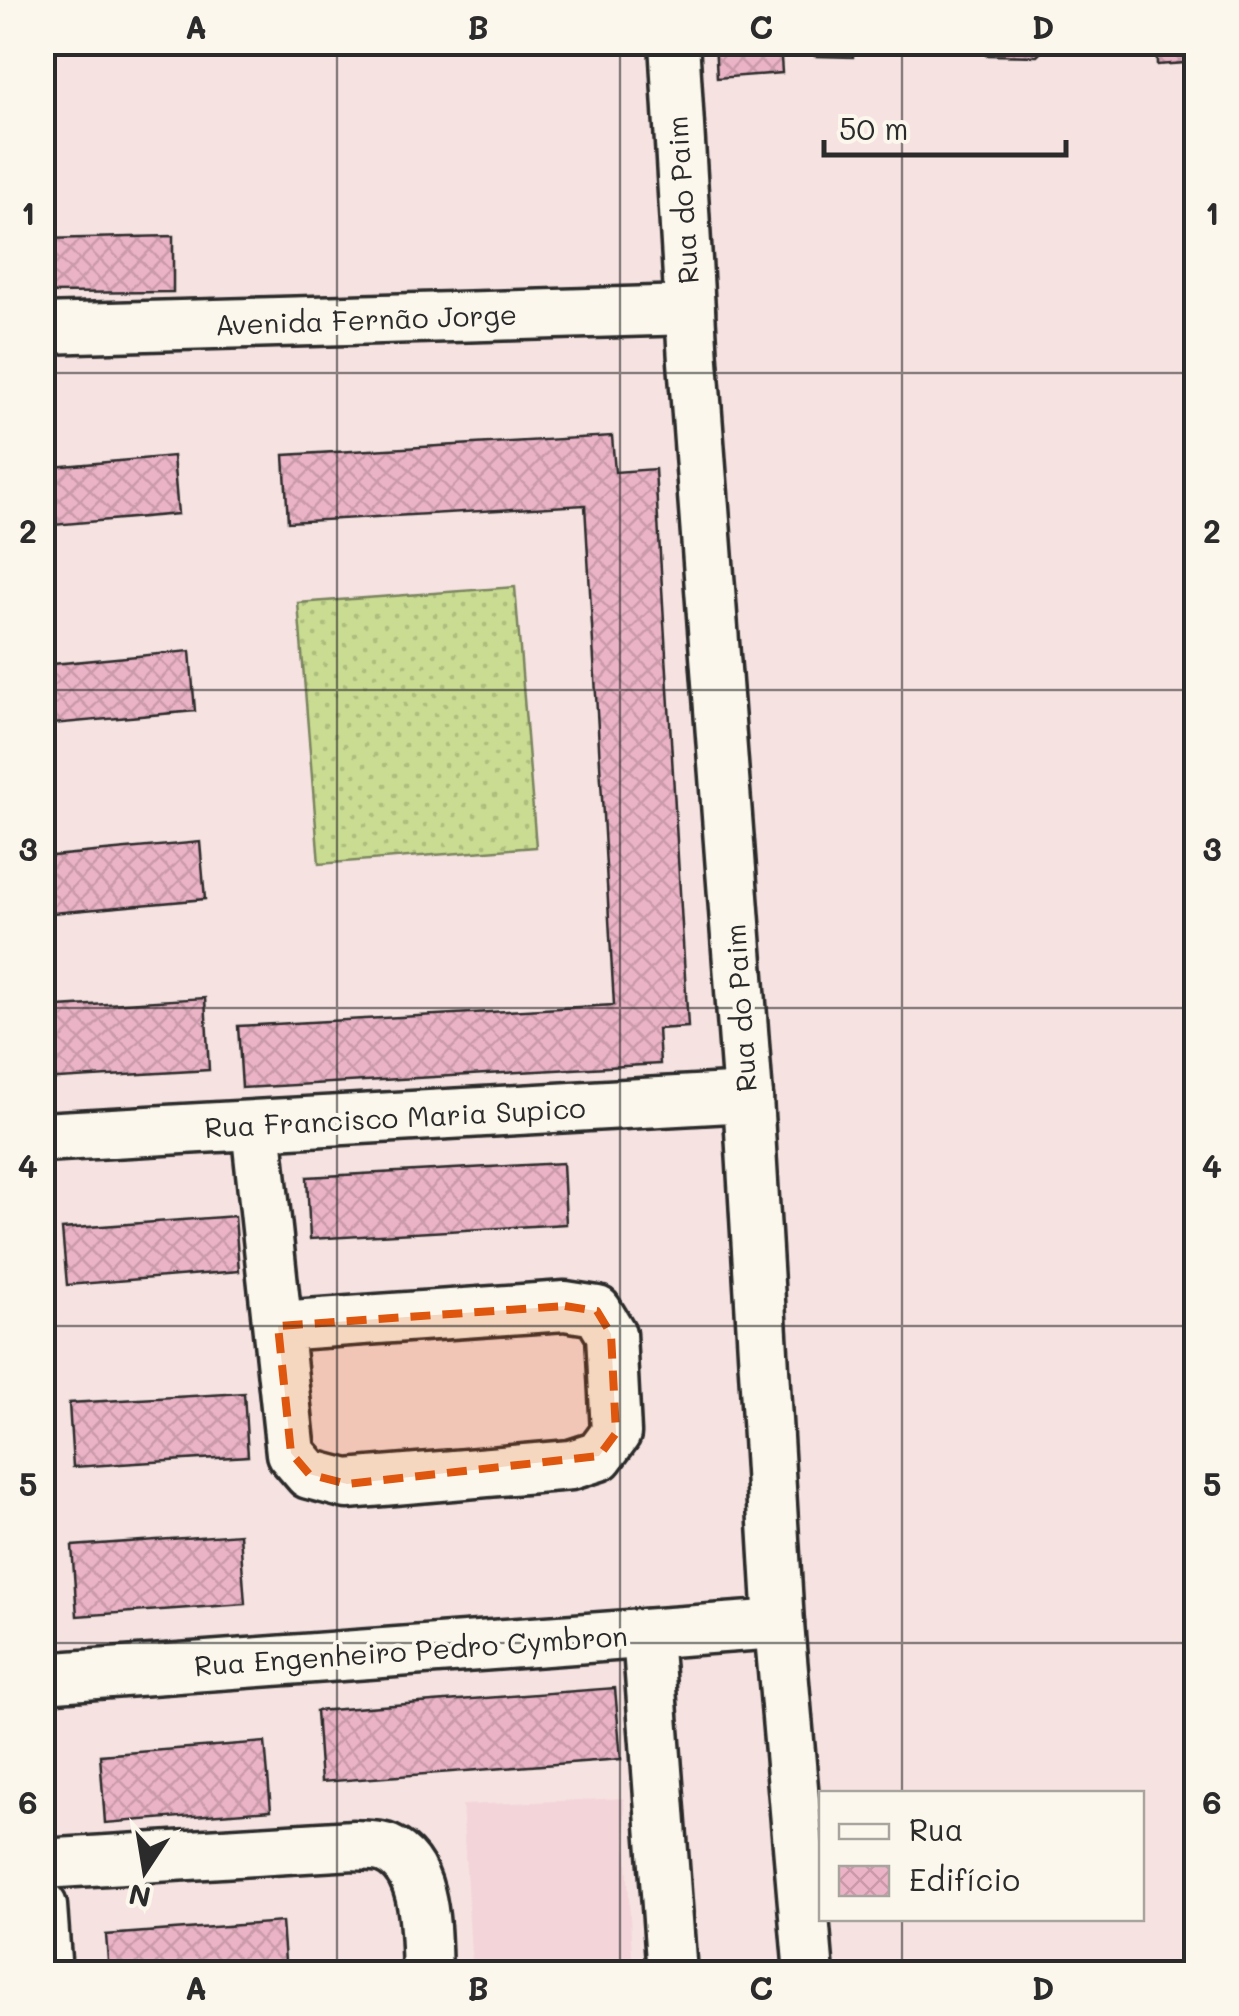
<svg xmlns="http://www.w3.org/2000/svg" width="1239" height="2016" viewBox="0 0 1239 2016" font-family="Mali,sans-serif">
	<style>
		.built { fill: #f3d5d9 }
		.grass { fill: url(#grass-dots); stroke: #7a845e; stroke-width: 2.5 }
		.building { fill: url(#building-cross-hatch); stroke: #2b2b2b; stroke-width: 2.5 }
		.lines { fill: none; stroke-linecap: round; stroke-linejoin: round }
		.minor-casing { stroke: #2b2b2b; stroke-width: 55 }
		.minor { stroke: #fbf7ec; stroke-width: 48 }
		.marked { fill: #df570e; fill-opacity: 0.2; stroke: #df570e; stroke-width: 8; stroke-dasharray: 20 12; stroke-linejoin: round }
		.grid { fill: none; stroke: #2b2b2b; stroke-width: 2.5; stroke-opacity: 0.55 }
		.labels { text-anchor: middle; stroke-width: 8; stroke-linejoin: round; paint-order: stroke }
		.street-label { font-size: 28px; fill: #2b2b2b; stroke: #fbf7ec }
		.neatline { fill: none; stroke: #2b2b2b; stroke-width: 4 }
		.grid-label { font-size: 32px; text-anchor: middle; font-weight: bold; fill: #2b2b2b }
	</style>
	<defs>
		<pattern id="grass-dots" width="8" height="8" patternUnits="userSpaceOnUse" patternTransform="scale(2.5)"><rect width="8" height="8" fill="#c9dc91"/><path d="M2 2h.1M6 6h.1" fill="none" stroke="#adbd7d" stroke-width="1.8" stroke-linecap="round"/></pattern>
		<pattern id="building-cross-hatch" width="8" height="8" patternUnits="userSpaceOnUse" patternTransform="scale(2.5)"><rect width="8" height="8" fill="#ebb3c6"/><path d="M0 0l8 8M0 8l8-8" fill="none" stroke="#ca9aaa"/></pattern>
	</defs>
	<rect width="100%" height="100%" fill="#f6e3e1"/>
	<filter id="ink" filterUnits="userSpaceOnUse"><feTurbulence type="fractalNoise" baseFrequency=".01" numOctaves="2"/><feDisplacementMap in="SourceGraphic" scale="20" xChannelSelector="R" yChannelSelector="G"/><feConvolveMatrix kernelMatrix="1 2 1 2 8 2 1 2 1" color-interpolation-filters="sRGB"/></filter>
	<g filter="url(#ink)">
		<path class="built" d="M624,1798L633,1973H472L462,1805Z"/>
		<path class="grass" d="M515,587L536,847L319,864L298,603Z"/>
		<g class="building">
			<path d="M715,42H780L782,73L717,78Z"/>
			<path d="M815,42H854L853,57L815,56Z"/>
			<path d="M943,42H982V46L943,45Z"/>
			<path d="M982,42H1052L1037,56L986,55V47L982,46Z"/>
			<path d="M1156,42H1184L1185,63L1157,65Z"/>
			<path d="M173,236V292L42,293V239Z"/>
			<path d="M612,436L615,472L655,469L688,1027L658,1029L660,1064L242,1088L238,1026L614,1005L585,505L288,522L284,455Z"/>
			<path d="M173,456L178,514L42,526V468Z"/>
			<path d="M190,651L195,711L42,725V665Z"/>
			<path d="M200,842L205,899L42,914V857Z"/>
			<path d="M205,998L209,1070L42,1080V1008Z"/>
			<path d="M563,1163L566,1224L310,1239L307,1177Z"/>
			<path d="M235,1216L239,1271L67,1285L62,1229Z"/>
			<path d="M244,1393L248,1456L73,1467L69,1403Z"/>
			<path d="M240,1534L245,1604L77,1616L72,1546Z"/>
			<path d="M615,1688L621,1759L321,1782L316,1711Z"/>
			<path d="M265,1742L271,1810L105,1823L100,1755Z"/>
			<path d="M282,1922L286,1974H109L106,1935Z"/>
		</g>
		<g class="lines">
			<g class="minor-casing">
				<g id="minor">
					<path d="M674,42L693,361L748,1097L779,1624L809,1974"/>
					<path d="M42,329L690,310"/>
					<path d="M256,1126L291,1453L309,1474L347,1484L571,1465L599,1456L616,1433L611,1334L597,1311L565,1306L278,1326"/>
					<path d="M42,1137L748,1097"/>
					<path d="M647,1634L672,1974"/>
					<path d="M42,1678L779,1624"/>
					<path d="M42,1864L354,1845C364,1846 378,1845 387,1849C429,1867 425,1935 427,1974"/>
					<path d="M42,1906L47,1974"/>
				</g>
			</g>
			<use href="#minor" class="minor"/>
		</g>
	</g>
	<path class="marked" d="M565,1306L597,1311L611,1334L616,1433L599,1456L347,1484L309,1474L291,1453L278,1326Z"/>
	<path class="grid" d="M337,42V1974M620,42V1974M902,42V1794M42,373H1196M42,690H1196M42,1008H1196M42,1326H1196M42,1643H1196M902,1918V1974"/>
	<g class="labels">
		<g class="street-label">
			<text transform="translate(683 200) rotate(-94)" y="10">Rua do Paim</text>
			<text transform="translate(366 320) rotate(-2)" y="10">Avenida Fernão Jorge</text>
			<text transform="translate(741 1008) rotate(-94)" y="10">Rua do Paim</text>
			<text transform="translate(395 1118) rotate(-3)" y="10">Rua Francisco Maria Supico</text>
			<text transform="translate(411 1651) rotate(-4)" y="10">Rua Engenheiro Pedro Cymbron</text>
		</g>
	</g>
	<rect width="1239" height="2016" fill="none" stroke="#fbf7ec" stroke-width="110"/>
	<rect x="819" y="1791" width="325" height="130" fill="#fbf7ec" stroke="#a8a59f" stroke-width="2.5"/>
	<rect x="839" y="1824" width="50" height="15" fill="#fbf7ec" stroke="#a8a59f" stroke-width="2.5"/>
	<text x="909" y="1841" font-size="30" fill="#2b2b2b">Rua</text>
	<rect x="839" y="1866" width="50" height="30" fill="url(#building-cross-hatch)" stroke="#a8a59f" stroke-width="2.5"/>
	<text x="909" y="1891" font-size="30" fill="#2b2b2b">Edifício</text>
	<g transform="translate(145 1871) rotate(192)" stroke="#fbf7ec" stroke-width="8" paint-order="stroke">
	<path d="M0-8L18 38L0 25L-18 38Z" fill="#2b2b2b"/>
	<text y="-15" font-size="28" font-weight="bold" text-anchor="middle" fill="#2b2b2b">N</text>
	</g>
	<path d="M824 140v15h242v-15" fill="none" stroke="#2b2b2b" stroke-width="5"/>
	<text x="839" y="140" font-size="30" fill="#2b2b2b" stroke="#fbf7ec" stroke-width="8" paint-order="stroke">50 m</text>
	<rect x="55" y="55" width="1129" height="1906" class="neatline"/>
	<g class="grid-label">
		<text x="196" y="39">A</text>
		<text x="478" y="39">B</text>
		<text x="761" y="39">C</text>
		<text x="1043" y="39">D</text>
		<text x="28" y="225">1</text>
		<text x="1212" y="225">1</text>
		<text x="28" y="543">2</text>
		<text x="1212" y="543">2</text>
		<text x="28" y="861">3</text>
		<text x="1212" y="861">3</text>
		<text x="28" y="1178">4</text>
		<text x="1212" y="1178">4</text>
		<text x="28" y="1496">5</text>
		<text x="1212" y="1496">5</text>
		<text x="28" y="1814">6</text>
		<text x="1212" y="1814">6</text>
		<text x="196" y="2000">A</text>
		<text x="478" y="2000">B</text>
		<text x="761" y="2000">C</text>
		<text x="1043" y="2000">D</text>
	</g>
</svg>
